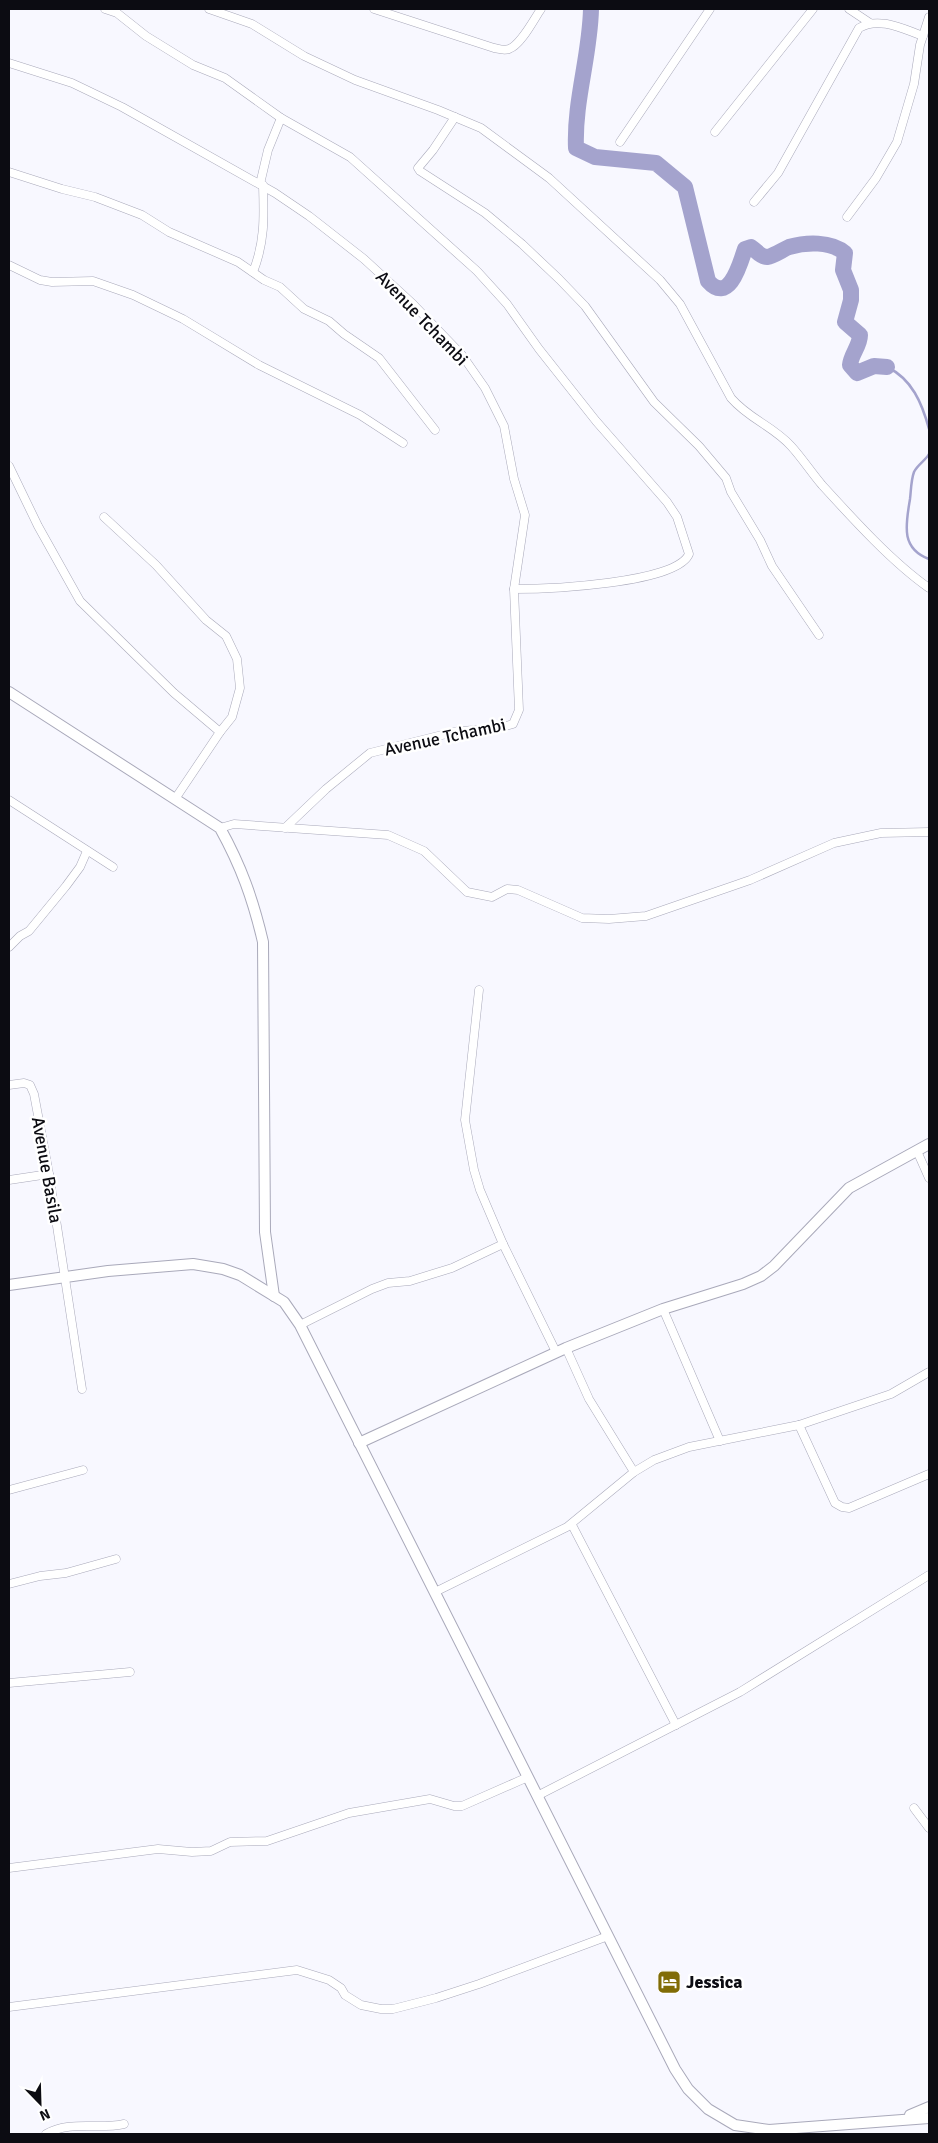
<svg xmlns="http://www.w3.org/2000/svg" width="938" height="2143" viewBox="0 0 938 2143" font-family="Signika,sans-serif">
	<style>
		.lines { fill: none; stroke-linecap: round; stroke-linejoin: round }
		.stream { stroke: #a4a3cd; stroke-width: 2.5 }
		.river { stroke: #a4a3cd; stroke-width: 16 }
		.minor-casing { stroke: #a9a9ba; stroke-width: 9 }
		.tertiary-casing { stroke: #a9a9ba; stroke-width: 12 }
		.minor { stroke: #fff; stroke-width: 8 }
		.tertiary { stroke: #fff; stroke-width: 10 }
		.labels { text-anchor: middle; stroke-width: 5; stroke-linejoin: round; paint-order: stroke }
		.street-label { font-size: 18px; fill: #0c0c12; stroke: #fff }
		.poi-label { font-size: 18px; font-weight: bold; fill: #0c0c12; stroke: #fff; text-anchor: start }
	</style>
	<rect width="100%" height="100%" fill="#f8f8ff"/>
	<g class="lines">
		<g class="stream">
			<path d="M887,367C912,379 922,403 929,429"/>
			<path d="M929,454C926,460 917,465 914,472C911,480 911,491 910,499C906,524 900,548 929,559"/>
		</g>
		<path class="river" d="M591,9C590,56 574,101 576,148L595,157L656,163L685,187L708,281C729,305 740,264 745,249L751,247C756,250 760,257 767,257C774,256 782,250 789,247C806,242 831,241 845,253L843,270L851,290V300L845,322L860,335C860,346 851,354 850,365L857,373L874,366L887,367"/>
		<g class="minor-casing">
			<g id="minor">
				<path d="M105,9L117,13L146,36L193,65L225,78L281,118L350,157L477,271L507,304L539,349L596,421L667,502L677,517L689,554C677,584 545,589 514,589"/>
				<path d="M209,9L252,24L304,56L355,80L438,110L481,128L549,178L660,280L680,304L731,398C749,419 773,426 791,446C802,458 811,472 822,485C853,519 892,562 929,588"/>
				<path d="M374,9L494,48C499,49 504,51 509,49C521,45 534,19 541,9"/>
				<path d="M849,9L870,23"/>
				<path d="M9,63L72,83L122,107L275,193L309,216L364,259L413,304L462,355L485,388L504,426L514,479L525,515L514,589L519,710L513,724L495,729L458,731L370,753L326,789L285,828"/>
				<path d="M455,117L433,150L418,168L420,171L485,213L522,244L559,279L585,306L654,402L699,446L726,478L731,492L760,540L772,566L819,635"/>
				<path d="M715,132L813,9"/>
				<path d="M620,142L710,9"/>
				<path d="M9,172L62,189L95,197L142,215L169,232L238,262L264,280L280,287L304,309L329,321L344,334L379,358L435,430"/>
				<path d="M260,184L268,150L281,118"/>
				<path d="M754,202L778,173L859,28C879,16 903,29 923,36"/>
				<path d="M847,217L876,178L897,142L914,84L920,45L929,17"/>
				<path d="M9,265L40,280L52,282L93,281L133,295L183,319L259,365L360,415L403,443"/>
				<path d="M253,272C265,242 264,217 263,185"/>
				<path d="M9,466L38,526L80,601L174,693L220,732"/>
				<path d="M104,517L156,565L206,620L226,636L237,659L240,688L232,717L220,732L175,799"/>
				<path d="M9,800L113,867"/>
				<path d="M220,828L234,824L388,835L424,851L467,892L492,897L507,889L518,890L582,918L609,919L646,916L750,880L834,843L881,833L929,832"/>
				<path d="M9,947L20,936L29,931L66,886L80,867L87,851"/>
				<path d="M479,990L465,1120L474,1170L480,1190L503,1244L556,1352"/>
				<path d="M9,1085L24,1083L30,1085L34,1094L49,1174L82,1389"/>
				<path d="M917,1151L929,1178"/>
				<path d="M9,1180L49,1174"/>
				<path d="M663,1309L720,1441"/>
				<path d="M300,1325L372,1289L388,1283L410,1281L452,1268L503,1244"/>
				<path d="M566,1348L589,1399L634,1472"/>
				<path d="M799,1425L891,1394L929,1372"/>
				<path d="M9,1490L83,1470"/>
				<path d="M572,1525L676,1725"/>
				<path d="M9,1584L40,1576L66,1573L116,1559"/>
				<path d="M435,1592L567,1527L634,1472L654,1460L689,1447L799,1425L835,1503L842,1507L849,1508L929,1474"/>
				<path d="M9,1683L130,1672"/>
				<path d="M537,1796L740,1692L929,1575"/>
				<path d="M914,1808L929,1828"/>
				<path d="M9,1868L158,1849L192,1852L211,1851L230,1842L267,1841L349,1813L430,1799L454,1806H462L528,1777"/>
				<path d="M9,2007L297,1970L329,1980L341,1988L345,1995L361,2005L381,2009H393L436,1998L479,1984L608,1936"/>
				<path d="M46,2134C71,2120 98,2130 124,2124"/>
			</g>
		</g>
		<g class="tertiary-casing">
			<g id="tertiary">
				<path d="M9,692L220,828C241,866 253,899 263,942L265,1232L274,1296"/>
				<path d="M9,1285L108,1271L193,1264L223,1269L240,1275L284,1302L300,1325L675,2069L688,2089L708,2109L735,2125L769,2130L929,2118"/>
				<path d="M359,1443L566,1348L663,1309L743,1284L761,1276L774,1266L849,1188L929,1144"/>
				<path d="M910,2115L929,2107"/>
			</g>
		</g>
		<use href="#minor" class="minor"/>
		<use href="#tertiary" class="tertiary"/>
	</g>
	<defs>
		<g id="hotel-square" transform="scale(1.25)"><rect x="-9" y="-9" width="18" height="18" rx="4" fill="#816c06" stroke="#fff"/><path d="M-6-4.5h1.5V1H6V5H4.5V3h-9V5H-6ZM-4 0a1.8 1.8 0 1 1 3.6 0ZM.5 0V-2.5h3Q6-2.5 6 0Z" fill="#fff"/></g>
	</defs>
	<g fill-rule="evenodd">
		<use href="#hotel-square" x="669" y="1982"/>
	</g>
	<g class="labels">
		<g class="street-label">
			<text transform="translate(422 318) rotate(46)" y="6">Avenue Tchambi</text>
			<text transform="translate(445 737) rotate(-12)" y="6">Avenue Tchambi</text>
			<text transform="translate(47 1170) rotate(80)" y="6">Avenue Basila</text>
		</g>
		<g class="poi-label">
			<text x="686" y="1988">Jessica</text>
		</g>
	</g>
	<rect width="938" height="2143" fill="none" stroke="#0c0c12" stroke-width="20"/>
	<g transform="translate(40 2103) rotate(157)" stroke="#ffffff" stroke-width="4" paint-order="stroke">
	<path d="M0-4L9 19L0 12L-9 19Z" fill="#0c0c12"/>
	<text y="-8" font-size="14" font-weight="bold" text-anchor="middle" fill="#0c0c12">N</text>
	</g>
</svg>
